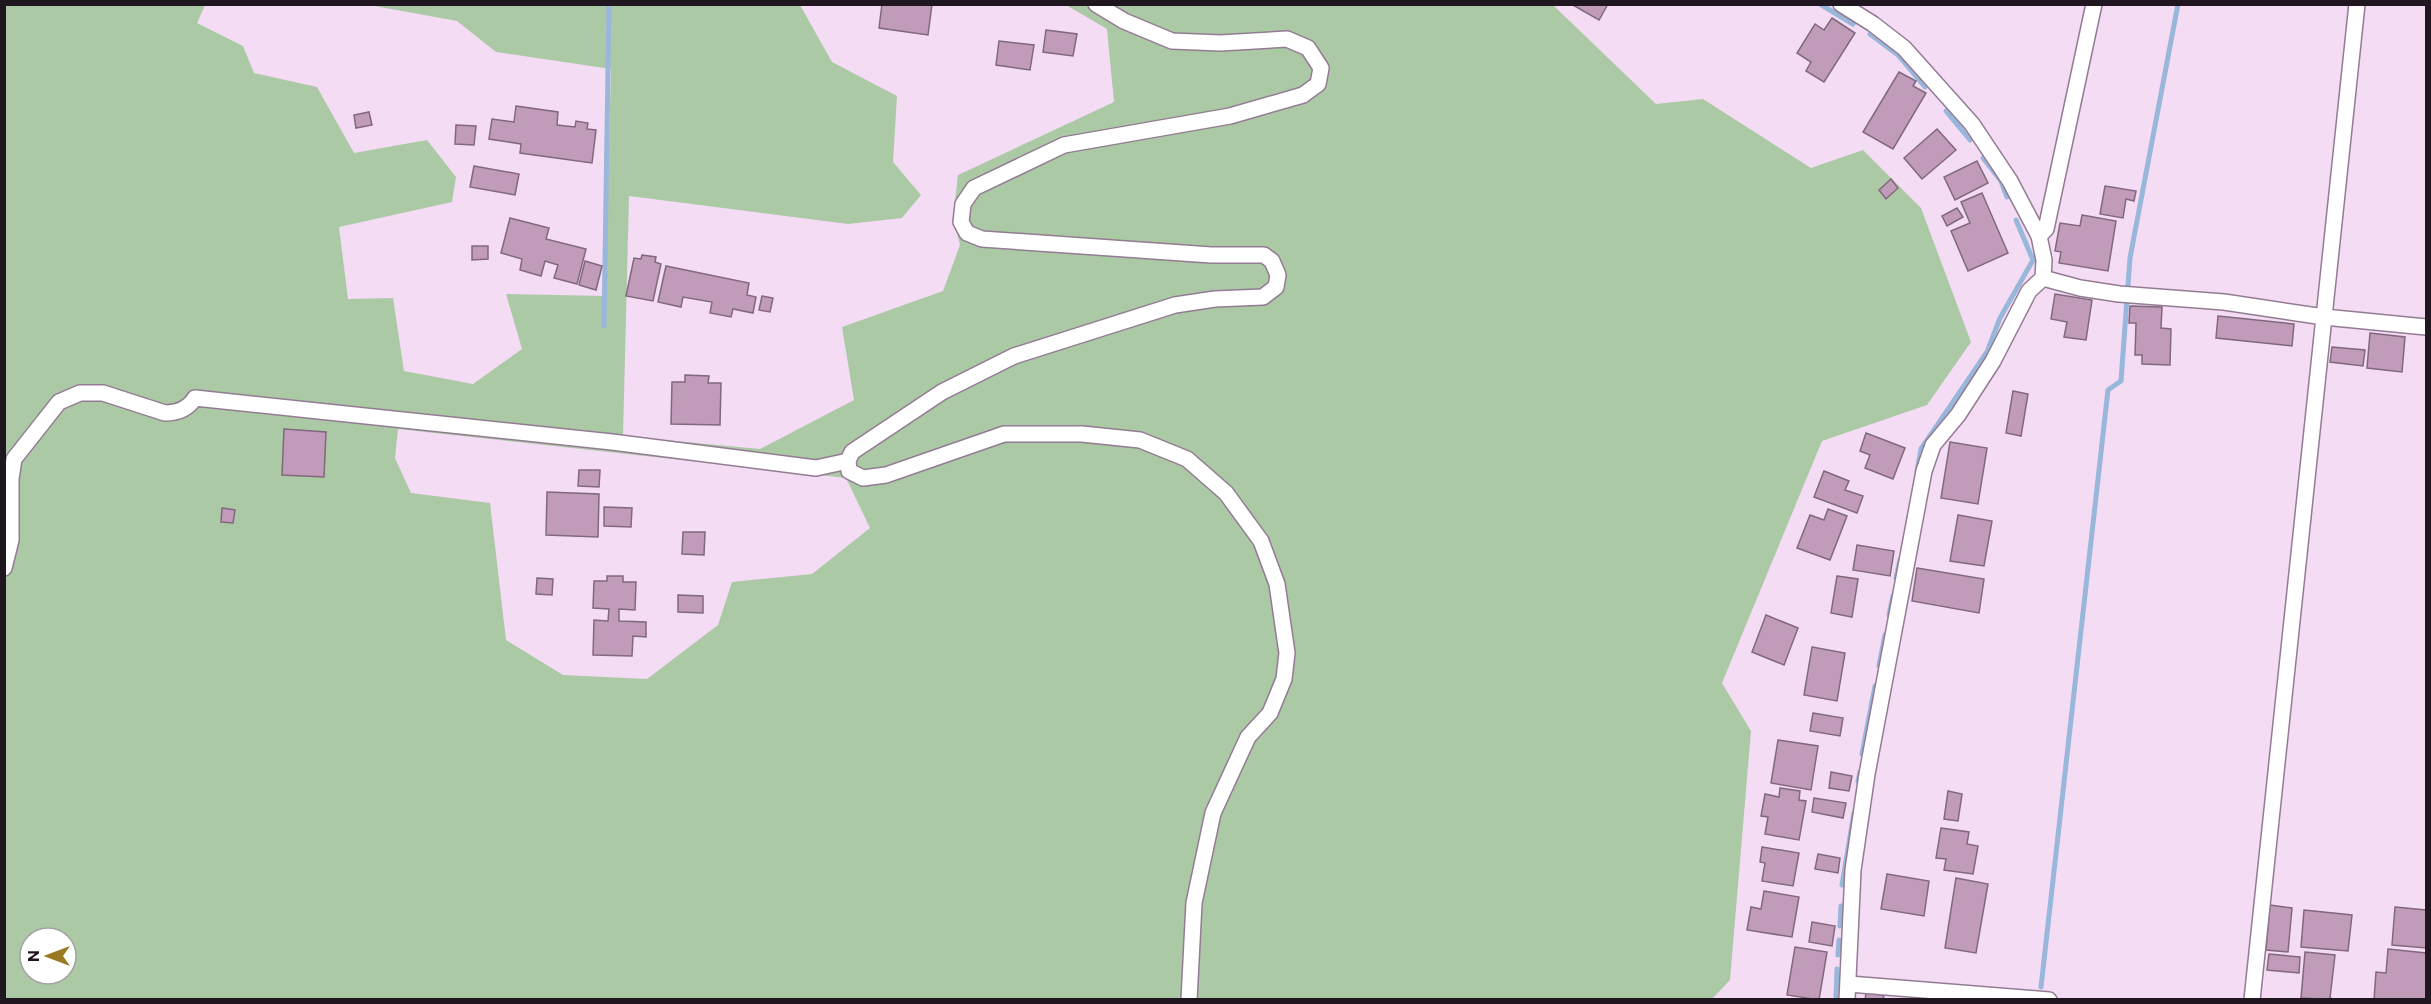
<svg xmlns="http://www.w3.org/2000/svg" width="2431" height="1004" viewBox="0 0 2431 1004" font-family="Commissioner,sans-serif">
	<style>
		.green { fill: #acc9a6; fill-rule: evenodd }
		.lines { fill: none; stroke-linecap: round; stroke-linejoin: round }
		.stream { stroke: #99b7db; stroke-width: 5 }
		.building { fill: #c19bba; stroke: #81687d; stroke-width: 1.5 }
		.minor-casing { stroke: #937c93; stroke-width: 18 }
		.minor { stroke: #fff; stroke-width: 15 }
	</style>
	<rect width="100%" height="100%" fill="#f5dcf5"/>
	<path class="green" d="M5,5H205L197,23L243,46L254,73L317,87L354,153L427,140L456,177L452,202L339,227L348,299L393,298L404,371L473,384L522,349L506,294L605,296L611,69L496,52L457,21L369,5H800L832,62L897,96L893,162L921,195L902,218L848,224L629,196L623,436L760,449L854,400L842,327L943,291L960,245L953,218L958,175L1114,102L1107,29L1066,5H1553L1656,104L1703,99L1811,168L1863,150L1921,208L1971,342L1927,405L1822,441L1722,683L1751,731L1730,980L1712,999H5ZM398,429L846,478L870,528L812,574L732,582L718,625L647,679L563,675L506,640L490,503L411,493L395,458ZM30,938H66V974H30Z"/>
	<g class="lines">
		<g class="stream">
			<path d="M1820,4L1853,24"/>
			<path d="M1870,34L1898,55L1925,87"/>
			<path d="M1946,111L1970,140"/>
			<path d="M1983,158L2001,181L2007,197"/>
			<path d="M604,326L609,4"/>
			<path d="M1917,471L1921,449L1987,352L2000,318L2033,260L2016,220"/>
			<path d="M1896,578L1900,560"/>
			<path d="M1889,615L1893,596"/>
			<path d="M1879,666L1885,635"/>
			<path d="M1862,754L1875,686"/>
			<path d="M1858,781L1860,772"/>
			<path d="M1842,885L1854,813"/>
			<path d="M1840,926L1841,906"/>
			<path d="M1838,955L1839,940"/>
			<path d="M2041,987L2108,390L2121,381L2130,258L2178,4"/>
			<path d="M1836,997L1837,969"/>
		</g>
	</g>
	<g class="building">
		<path d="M882,4H932L928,35L879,28Z"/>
		<path d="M1571,4H1608L1599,20Z"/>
		<path d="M1832,18L1855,33L1824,82L1806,71L1811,62L1797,53L1815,24L1824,30Z"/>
		<path d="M1046,30L1077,34L1073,56L1043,52Z"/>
		<path d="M999,41L1034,45L1030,70L996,65Z"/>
		<path d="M1899,72L1916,81L1913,86L1926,93L1893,149L1863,132Z"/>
		<path d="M516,106L558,112L557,125L575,127L576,121L588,123L587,129L596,130L592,163L520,153L521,144L489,139L492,119L514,122Z"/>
		<path d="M369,112L372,125L356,128L354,115Z"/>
		<path d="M456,125L476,126L474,145L455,144Z"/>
		<path d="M1937,129L1956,150L1922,179L1904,158Z"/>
		<path d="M1977,161L1988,183L1955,200L1944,177Z"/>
		<path d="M474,166L519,174L515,195L470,187Z"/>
		<path d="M1891,179L1898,188L1886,199L1879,190Z"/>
		<path d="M2105,186L2136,191L2134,201L2126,199L2123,218L2100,214Z"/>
		<path d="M1982,193L2008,253L1968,271L1951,231L1970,223L1961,202Z"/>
		<path d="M1957,208L1963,217L1947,226L1942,216Z"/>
		<path d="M2082,215L2116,221L2108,271L2059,263L2061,252L2055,251L2060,223L2080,226Z"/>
		<path d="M510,218L549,228L546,239L586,249L577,284L554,278L558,265L545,261L541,276L520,270L522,259L501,253Z"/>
		<path d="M472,246H488V259L472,260Z"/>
		<path d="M642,255L656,257L655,262L661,264L653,301L626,296L634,258L641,259Z"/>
		<path d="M585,261L602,266L596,290L579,285Z"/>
		<path d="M666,266L749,283L747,295L756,297L753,313L733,309L731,317L710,313L712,302L683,297L681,307L658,302Z"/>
		<path d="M2055,294L2092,300L2086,340L2064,337L2067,322L2051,319Z"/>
		<path d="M762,296L773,298L770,312L759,310Z"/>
		<path d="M2130,306L2162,307L2161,328L2171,329L2170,365L2142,364V355H2135L2136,323H2129Z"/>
		<path d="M2218,316L2294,324L2292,346L2216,338Z"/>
		<path d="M2370,333L2405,337L2402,372L2367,368Z"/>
		<path d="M2332,347L2365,350L2363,366L2330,362Z"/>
		<path d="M685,375L709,376L708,383H721L720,425L671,424L672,382H685Z"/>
		<path d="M2013,391L2028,394L2021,436L2006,433Z"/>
		<path d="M284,429L326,432L324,477L282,475Z"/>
		<path d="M1866,433L1905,448L1893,479L1865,468L1870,455L1860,451Z"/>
		<path d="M1950,442L1987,448L1978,504L1941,498Z"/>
		<path d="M579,470H600L599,487L578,486Z"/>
		<path d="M1824,471L1849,481L1845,490L1863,496L1857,513L1814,497Z"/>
		<path d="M547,492L599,494L598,537L546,535Z"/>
		<path d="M604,507L632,508L631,527L604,526Z"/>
		<path d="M222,508L235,510L233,523L221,522Z"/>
		<path d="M1828,509L1847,516L1830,560L1797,548L1810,515L1824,520Z"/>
		<path d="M1958,515L1992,521L1984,566L1950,561Z"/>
		<path d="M683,532H705L704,555L682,554Z"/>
		<path d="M1857,545L1894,551L1890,576L1853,570Z"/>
		<path d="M1917,568L1984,579L1979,613L1912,601Z"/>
		<path d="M607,576H623V582H636L635,610L619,609V621L646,622V637L633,636L632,656L593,655L594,620L608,621L609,609L593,608L594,581H607Z"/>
		<path d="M1837,576L1858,579L1852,617L1831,613Z"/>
		<path d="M537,578L553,579L552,595L536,594Z"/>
		<path d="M678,595L703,596V613L678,612Z"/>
		<path d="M1766,615L1798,628L1784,665L1752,652Z"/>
		<path d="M1812,647L1845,653L1837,701L1804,695Z"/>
		<path d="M1813,713L1843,718L1840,736L1810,731Z"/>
		<path d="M1778,740L1818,746L1811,790L1771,783Z"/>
		<path d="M1831,772L1852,776L1849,791L1829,788Z"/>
		<path d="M1780,788L1800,791L1799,800L1806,801L1799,840L1765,834L1768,817L1761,816L1765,794L1779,797Z"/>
		<path d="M1948,791L1962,794L1958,821L1944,819Z"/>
		<path d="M1814,798L1846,803L1843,818L1812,812Z"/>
		<path d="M1941,828L1969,832L1967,844L1978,846L1973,874L1944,870L1946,859L1936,858Z"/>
		<path d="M1762,847L1799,853L1793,886L1762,881L1765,863L1760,862Z"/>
		<path d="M1818,854L1840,858L1838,873L1815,869Z"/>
		<path d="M1887,874L1929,881L1924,916L1881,909Z"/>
		<path d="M1956,878L1988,884L1976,953L1945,948Z"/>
		<path d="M1764,891L1799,897L1792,937L1747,930L1751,907L1761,909Z"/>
		<path d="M2270,905L2292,908L2288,952L2266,950Z"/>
		<path d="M2395,907L2426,910V948L2392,945Z"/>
		<path d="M2304,910L2352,915L2348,951L2301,947Z"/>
		<path d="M1812,922L1835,926L1832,946L1809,942Z"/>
		<path d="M1795,947L1827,952L1819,1000L1787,995Z"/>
		<path d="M2388,949L2426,953V1000H2374L2376,972L2386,973Z"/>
		<path d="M2305,952L2335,955L2330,998L2337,1000L2301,998Z"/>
		<path d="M2269,954L2300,957L2299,973L2267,970Z"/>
		<path d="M1866,993L1884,995L1883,1000H1865Z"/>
	</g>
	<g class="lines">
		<g class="minor-casing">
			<g id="minor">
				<path d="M1096,4L1124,21L1172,41L1220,43L1287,39L1308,48L1321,68L1318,84L1303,95L1230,116L1064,145L974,188L963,204L961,222L967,233L982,239L1211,255H1264L1272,261L1278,275L1276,287L1263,297L1215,299L1175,305L1014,356L942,392L852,452L848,461L849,471L863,478L886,475L1004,434H1082L1140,440L1187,459L1226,493L1261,541L1277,584L1287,653L1284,679L1270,713L1248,737L1213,813L1194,903L1189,1000"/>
				<path d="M1841,4L1873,24L1904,48L1972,124L2010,181L2039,236L2044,260L2043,278L2029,291L1993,361L1958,415L1933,445L1924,471L1867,774L1853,870L1847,1000"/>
				<path d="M2039,236L2046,229L2094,4"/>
				<path d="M2043,278L2080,288L2119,294L2224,302L2324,317L2426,327"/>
				<path d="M4,568L11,540V479L14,459L59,402L80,393H103L165,413C178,413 188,409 195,398L612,442L816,468L848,461"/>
				<path d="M1849,984L2049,1000"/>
				<path d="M2252,1000L2357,4"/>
			</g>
		</g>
		<use href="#minor" class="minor"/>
	</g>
	<rect width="2431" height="1004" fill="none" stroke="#1f161f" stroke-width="12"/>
	<g transform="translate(48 956) rotate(270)"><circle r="28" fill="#ffffff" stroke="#a5a2a5" stroke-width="1.5"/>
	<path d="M0-4.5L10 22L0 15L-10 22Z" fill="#997922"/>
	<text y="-9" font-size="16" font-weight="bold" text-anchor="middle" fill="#1f161f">N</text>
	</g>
</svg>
